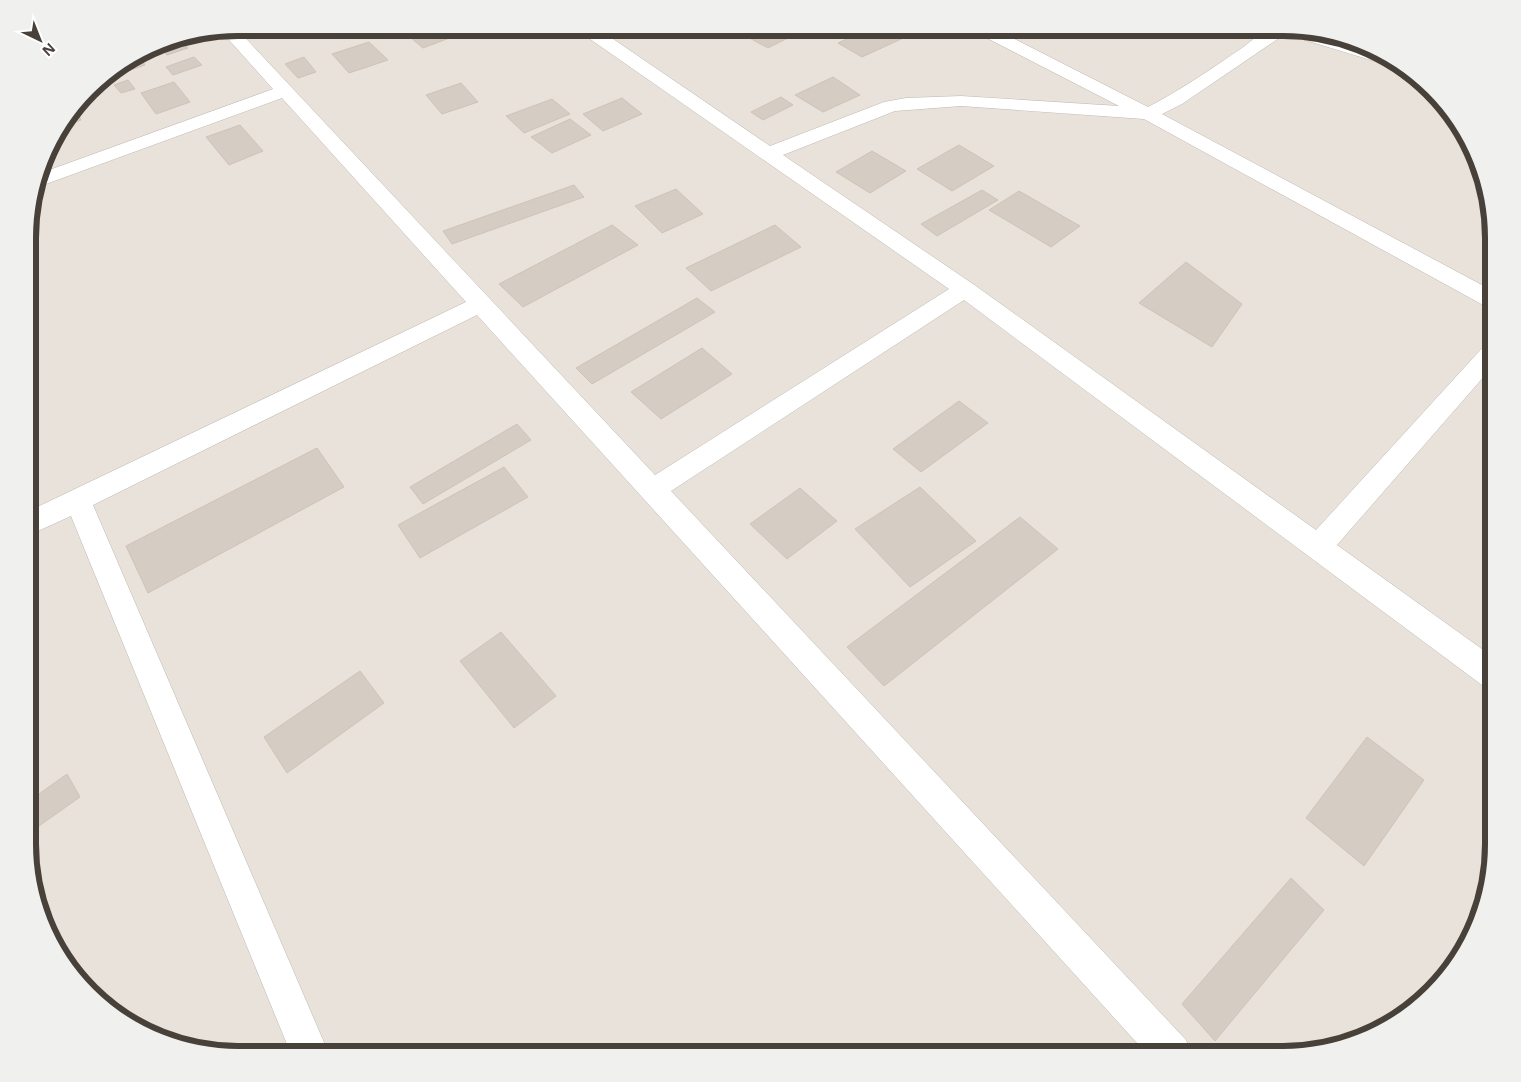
<svg xmlns="http://www.w3.org/2000/svg" width="1521" height="1082" viewBox="0 0 1521 1082" font-family="'Noto Sans',sans-serif">
	<style>
		.residential { fill: #e8e2db }
		.building { fill: #d5ccc3; stroke: #cfc3b7 }
		.lines { fill: none; stroke-linecap: round; stroke-linejoin: round }
		.street-casing { stroke: #bfb8b0; stroke-width: 1 }
		.street { fill: #fff; fill-rule: evenodd }
		.rim { fill: none; stroke: #48413a; stroke-width: 6 }
	</style>
	<rect width="100%" height="100%" fill="#f4f1ec"/>
	<path class="residential" d="M238,28H1296L1351,39L1411,71L1472,145L1493,225V857L1478,924L1450,972L1376,1033L1283,1054H225L158,1039L110,1011L56,949L29,871V211L49,145L99,80L158,43Z"/>
	<g class="building">
		<path d="M421,28H439L452,37L423,48L405,33Z"/>
		<path d="M759,28H776L792,36L768,48L744,35Z"/>
		<path d="M871,28H925L862,57L838,43Z"/>
		<path d="M369,42L388,60L349,73L332,54Z"/>
		<path d="M182,43L188,48L167,55L162,50Z"/>
		<path d="M139,57L145,65L110,77L108,74Z"/>
		<path d="M194,57L202,65L173,75L166,67Z"/>
		<path d="M304,57L316,72L298,78L285,64Z"/>
		<path d="M833,77L860,95L823,112L795,95Z"/>
		<path d="M128,80L135,89L121,93L114,85Z"/>
		<path d="M174,82L190,102L156,114L141,93Z"/>
		<path d="M461,83L478,102L442,114L426,95Z"/>
		<path d="M781,97L793,105L763,120L751,112Z"/>
		<path d="M622,98L642,114L603,131L583,114Z"/>
		<path d="M552,99L570,114L524,133L506,116Z"/>
		<path d="M76,110L81,120L64,126Z"/>
		<path d="M570,119L591,135L552,153L531,137Z"/>
		<path d="M240,125L263,151L229,165L206,137Z"/>
		<path d="M959,145L994,166L952,191L917,169Z"/>
		<path d="M872,151L906,171L870,193L836,172Z"/>
		<path d="M574,185L584,197L452,244L443,231Z"/>
		<path d="M676,189L703,214L662,233L635,206Z"/>
		<path d="M982,190L998,200L937,236L921,224Z"/>
		<path d="M1019,191L1080,226L1051,247L989,210Z"/>
		<path d="M612,225L638,245L523,307L499,284Z"/>
		<path d="M775,225L801,247L711,291L686,268Z"/>
		<path d="M1186,262L1242,304L1212,347L1139,303Z"/>
		<path d="M697,298L715,312L592,384L576,368Z"/>
		<path d="M702,348L732,374L661,419L631,392Z"/>
		<path d="M959,401L988,423L921,472L893,449Z"/>
		<path d="M517,424L531,440L423,504L410,487Z"/>
		<path d="M317,448L344,487L148,593L126,546Z"/>
		<path d="M504,467L528,497L420,558L398,525Z"/>
		<path d="M920,487L976,541L910,587L855,529Z"/>
		<path d="M800,488L837,521L787,559L750,524Z"/>
		<path d="M1020,517L1058,549L884,686L847,647Z"/>
		<path d="M501,632L556,696L514,728L460,661Z"/>
		<path d="M360,671L384,703L287,773L264,737Z"/>
		<path d="M1367,737L1424,780L1364,866L1306,818Z"/>
		<path d="M67,774L80,797L29,833V801Z"/>
		<path d="M1291,878L1324,910L1215,1041L1182,1004Z"/>
	</g>
	<g class="lines">
		<g class="street-casing">
			<path id="street" d="M236,28L655,475L949,289L580,32L578,28H597L770,146L884,102L906,98L961,96L1119,106L975,32L973,28H993L1148,107C1181,90 1211,69 1242,48C1250,42 1263,30 1274,28C1307,22 1367,47 1396,63L1390,65L1384,64L1285,34L1182,104L1162,114L1493,291V309L1485,306L1144,119L961,106L895,111L783,155L973,284L1316,530L1485,345L1493,343V366L1337,545L1493,657V689L1482,685L964,300L671,491L1186,1040L1191,1054H1147L477,315L93,505L329,1054H291L71,516L29,535V511L466,302L282,98L46,184L37,185L41,173L273,89L221,31Z"/>
		</g>
		<use href="#street" class="street"/>
	</g>
	<path d="M0 0H1521V1082H0ZM238 36H1283A202 202 0 0 1 1485 238V844A202 202 0 0 1 1283 1046H238A202 202 0 0 1 36 844V238A202 202 0 0 1 238 36Z" fill="#f0f0ef" fill-rule="evenodd"/>
	<path class="rim" d="M238 36H1283A202 202 0 0 1 1485 238V844A202 202 0 0 1 1283 1046H238A202 202 0 0 1 36 844V238A202 202 0 0 1 238 36Z"/>
	<g transform="translate(40 40) rotate(137)" stroke="#ffffff" stroke-width="4" paint-order="stroke">
	<path d="M0-4L9 19L0 12L-9 19Z" fill="#48413a"/>
	<text y="-8" font-size="14" font-weight="bold" text-anchor="middle" fill="#48413a">N</text>
	</g>
</svg>
